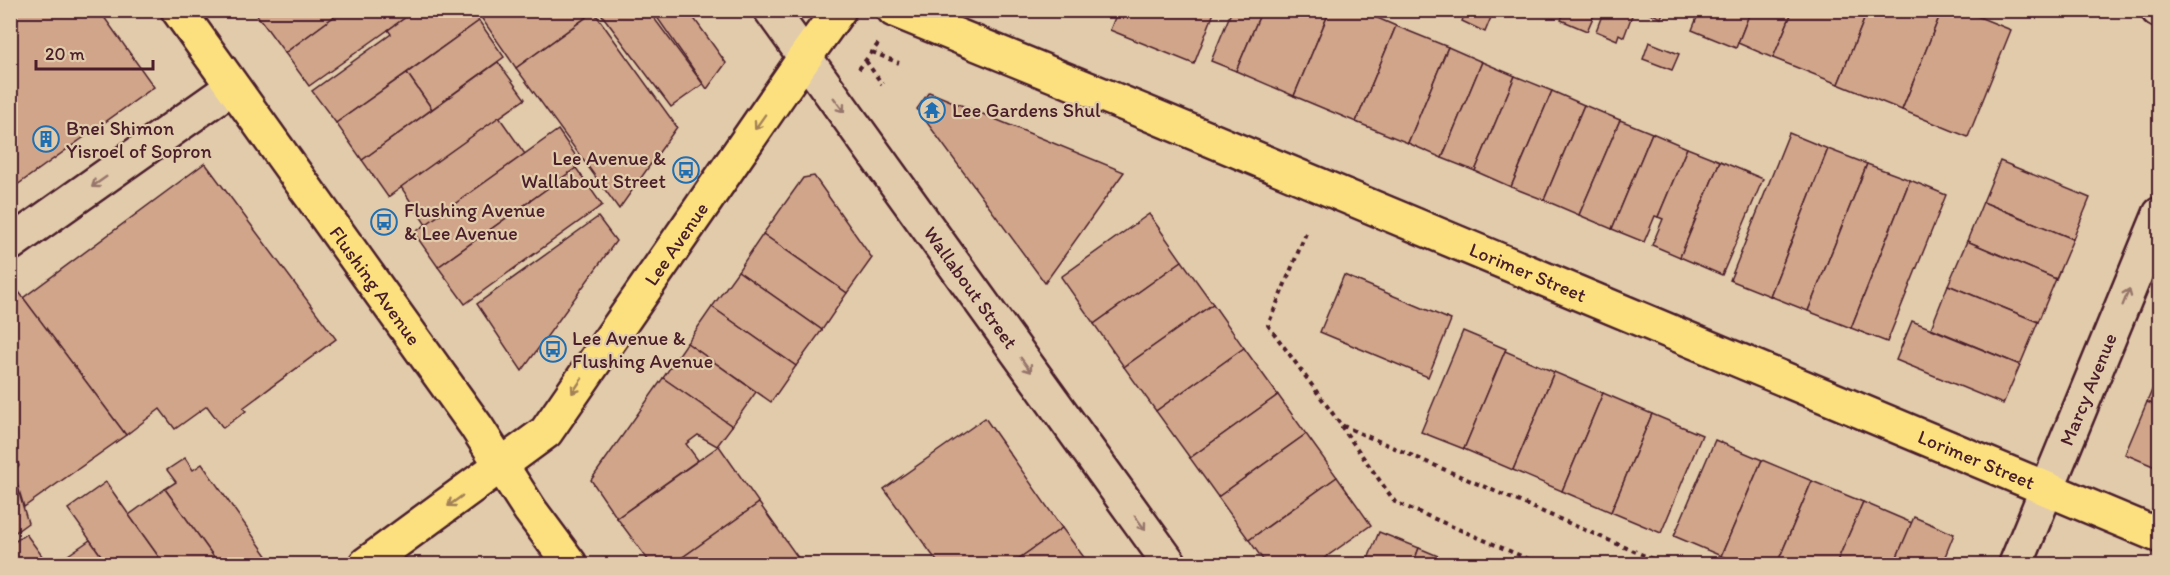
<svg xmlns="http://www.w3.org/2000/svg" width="2170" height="575" viewBox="0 0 2170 575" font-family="Itim,sans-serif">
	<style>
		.building { fill: #d0a58a; stroke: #4a1f2b; stroke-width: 1.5 }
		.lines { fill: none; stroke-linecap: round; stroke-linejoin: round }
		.minor-casing { stroke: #4a1f2b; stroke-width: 38 }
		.major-casing { stroke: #4a1f2b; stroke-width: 38 }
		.path { stroke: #4a1f2b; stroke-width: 4; stroke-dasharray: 4.5 4.5; stroke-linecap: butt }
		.minor { stroke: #e2cbab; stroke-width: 33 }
		.major { stroke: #fce080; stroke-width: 33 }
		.oneway { stroke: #96756b }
		.oneway2 { stroke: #a38056 }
		.labels { text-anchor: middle; stroke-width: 4.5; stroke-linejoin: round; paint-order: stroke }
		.poi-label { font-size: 20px; fill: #4a1f2b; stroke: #e2cbab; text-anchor: start }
		.street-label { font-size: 20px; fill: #4a1f2b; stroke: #e2cbab }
	</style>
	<rect width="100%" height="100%" fill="#e2cbab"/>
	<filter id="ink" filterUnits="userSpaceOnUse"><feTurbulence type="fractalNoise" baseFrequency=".0167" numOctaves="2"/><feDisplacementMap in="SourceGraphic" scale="12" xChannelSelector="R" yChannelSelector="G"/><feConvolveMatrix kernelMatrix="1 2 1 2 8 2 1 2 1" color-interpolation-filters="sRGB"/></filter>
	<g filter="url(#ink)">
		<g class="building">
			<path d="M10,10H99L154,87L10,190Z"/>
			<path d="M263,10H343L285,53L257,15Z"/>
			<path d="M343,10H416L309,86L285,53Z"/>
			<path d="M416,10H472L479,21L336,123L312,91L391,34L388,30Z"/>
			<path d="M476,10H596L516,68Z"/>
			<path d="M608,10H648L703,84L671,107L602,15Z"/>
			<path d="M652,10H688L726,63L707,89Z"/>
			<path d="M1118,10H1215L1194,64L1110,30Z"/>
			<path d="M1232,10H1262L1236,71L1211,61Z"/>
			<path d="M1262,10H1330L1294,96L1236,71Z"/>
			<path d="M1330,10H1359L1396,26L1356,122L1294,96Z"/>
			<path d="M1466,10H1494L1485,32L1462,21Z"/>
			<path d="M1565,10H1584L1594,15L1587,31L1561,20Z"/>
			<path d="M1604,10H1634L1624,37L1619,34L1617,40L1596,31Z"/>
			<path d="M1643,10H1664L1661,18Z"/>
			<path d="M1675,10H1695L1692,17Z"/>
			<path d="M1700,10H1751L1736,48L1692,30Z"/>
			<path d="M1751,10H1793L1773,58L1738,43Z"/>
			<path d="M1793,10H1868L1838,84L1773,58Z"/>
			<path d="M1868,10H1942L1902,110L1838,84Z"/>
			<path d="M1942,10H1962L2011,30L1968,137L1902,110Z"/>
			<path d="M594,12L677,127L619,209L516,68Z"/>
			<path d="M479,21L504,57L432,109L407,73Z"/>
			<path d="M1396,26L1448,47L1408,143L1356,122Z"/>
			<path d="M1649,42L1679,54L1672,70L1643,59Z"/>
			<path d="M1448,47L1482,62L1442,158L1408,143Z"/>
			<path d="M498,62L525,99L388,197L362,160Z"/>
			<path d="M1482,62L1515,76L1475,171L1442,158Z"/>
			<path d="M407,73L432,109L362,160L336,123Z"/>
			<path d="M1515,76L1552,91L1511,187L1475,171Z"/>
			<path d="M1552,91L1584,105L1544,200L1511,187Z"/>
			<path d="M929,92L1124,172L1045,283L917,109Z"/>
			<path d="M1584,105L1620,120L1579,215L1544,200Z"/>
			<path d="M499,117L525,154L426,225L401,187Z"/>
			<path d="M1620,120L1652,133L1612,229L1579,215Z"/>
			<path d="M558,130L578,159L572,163L576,168L438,267L414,233Z"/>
			<path d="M1652,133L1687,148L1658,217L1655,216L1644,242L1612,229Z"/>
			<path d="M1789,133L1828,149L1770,296L1730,280Z"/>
			<path d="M1687,148L1720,161L1680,257L1652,245L1663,219L1658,217Z"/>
			<path d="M1828,149L1867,164L1808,311L1770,296Z"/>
			<path d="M1720,161L1763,179L1722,275L1680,257Z"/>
			<path d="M2000,161L2090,198L2073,239L1983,202Z"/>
			<path d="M205,163L336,339L243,408L246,411L223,428L207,406L175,429L160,409L126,435L23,298Z"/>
			<path d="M1867,164L1910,180L1851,328L1808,311Z"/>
			<path d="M576,168L602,205L465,304L438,267Z"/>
			<path d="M814,176L872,258L847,293L763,234L803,178Z"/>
			<path d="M1910,180L1946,195L1887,342L1851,328Z"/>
			<path d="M1983,202L2073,239L2056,279L1967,241Z"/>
			<path d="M1149,214L1182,261L1094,324L1061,277Z"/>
			<path d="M598,217L616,241L522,371L477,304Z"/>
			<path d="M763,234L847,293L822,330L738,271Z"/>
			<path d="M1967,241L2056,279L2038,322L1948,285Z"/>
			<path d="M1182,261L1213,304L1124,367L1094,324Z"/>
			<path d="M738,271L822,330L796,366L712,307Z"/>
			<path d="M1344,275L1451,320L1428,377L1320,332Z"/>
			<path d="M1948,285L2038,322L2020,365L1931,328Z"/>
			<path d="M19,292L126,435L24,507L13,470L19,466L10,438V298Z"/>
			<path d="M1213,304L1244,348L1156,411L1124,367Z"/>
			<path d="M712,307L796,366L771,402L687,343Z"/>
			<path d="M1912,321L2020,365L2003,404L1896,360Z"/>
			<path d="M1463,331L1506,349L1464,449L1421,432Z"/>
			<path d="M687,343L756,392L732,426L663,378Z"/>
			<path d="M1244,348L1278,395L1190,458L1156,411Z"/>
			<path d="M1505,351L1554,372L1513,470L1464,449Z"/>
			<path d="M2160,371V407L2147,402Z"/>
			<path d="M1554,372L1603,393L1562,491L1513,470Z"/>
			<path d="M663,378L732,426L717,446L698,435L686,444L698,460L617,518L591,480Z"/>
			<path d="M1603,393L1652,414L1611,512L1562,491Z"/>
			<path d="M1278,395L1306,434L1218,497L1190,458Z"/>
			<path d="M2147,402L2160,407V469L2125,454Z"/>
			<path d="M1652,414L1702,435L1661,533L1611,512Z"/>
			<path d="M985,418L1062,528L1011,564H939L884,489Z"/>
			<path d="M1306,434L1337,477L1249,540L1218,497Z"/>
			<path d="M1715,440L1762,460L1721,556L1674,536Z"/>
			<path d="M719,446L759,503L673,564H651L617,518Z"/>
			<path d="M185,458L193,470L202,464L268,557L257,564H219L165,489L176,482L167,470Z"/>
			<path d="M1762,460L1812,481L1777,564H1742L1721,556Z"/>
			<path d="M10,463L28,523L10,536Z"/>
			<path d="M1337,477L1371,525L1316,564H1266L1249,540Z"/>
			<path d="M1812,481L1863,502L1836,564H1777Z"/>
			<path d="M106,482L129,515L164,564H107L68,509Z"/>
			<path d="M165,489L219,564H164L129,515Z"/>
			<path d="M1863,502L1912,523L1894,564H1836Z"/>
			<path d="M759,503L799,559L791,564H673Z"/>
			<path d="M1914,517L1954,534L1942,564H1894Z"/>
			<path d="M1062,528L1089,564H1011Z"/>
			<path d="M1379,532L1419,548L1413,564H1366Z"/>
			<path d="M26,534L48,564H24L21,559L10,564V545Z"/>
			<path d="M90,540L107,564H55Z"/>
			<path d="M1419,548L1457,564H1413Z"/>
			<path d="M799,559L803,564H791Z"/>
		</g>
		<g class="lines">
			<g class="minor-casing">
				<g id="minor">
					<path id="s1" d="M771,10L1170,564"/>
					<path d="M2158,10L2160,11"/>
					<path d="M10,244L232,87"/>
					<path id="s2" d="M2016,564L2160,214"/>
				</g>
			</g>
			<g class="major-casing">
				<g id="major">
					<path id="s3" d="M178,10L476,426L530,510L570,564"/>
					<path id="s4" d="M894,10L1142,111L2160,536"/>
					<path id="s5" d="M366,564L546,432L805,57L839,10"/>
				</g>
			</g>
			<g class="path">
				<path d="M872,52L899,63"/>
				<path d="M866,61L882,84"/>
				<path d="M859,69L878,44"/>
				<path d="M1306,233L1268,325L1341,425L1664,564"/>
				<path d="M1341,426L1395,502L1540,564"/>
			</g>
			<use href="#minor" class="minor"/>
			<use href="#major" class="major"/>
		</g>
		<defs><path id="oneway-shaft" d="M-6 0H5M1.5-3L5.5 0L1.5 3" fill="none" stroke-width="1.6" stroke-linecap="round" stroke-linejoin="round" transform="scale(1.5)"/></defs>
		<g class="oneway">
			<use href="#oneway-shaft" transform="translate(839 105) rotate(54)"/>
			<use href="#oneway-shaft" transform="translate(99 182) rotate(145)"/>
			<use href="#oneway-shaft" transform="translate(2126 297) rotate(-68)"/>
			<use href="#oneway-shaft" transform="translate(1026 365) rotate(54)"/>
			<use href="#oneway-shaft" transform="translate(1140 523) rotate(54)"/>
		</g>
		<g class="oneway2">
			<use href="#oneway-shaft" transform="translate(760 122) rotate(125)"/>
			<use href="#oneway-shaft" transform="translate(577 386) rotate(124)"/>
			<use href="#oneway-shaft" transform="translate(455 501) rotate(144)"/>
		</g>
	</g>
	<defs>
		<g id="temple-ring" transform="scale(1.35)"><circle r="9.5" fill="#e2cbab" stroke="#1f6fb2" stroke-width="1.5"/><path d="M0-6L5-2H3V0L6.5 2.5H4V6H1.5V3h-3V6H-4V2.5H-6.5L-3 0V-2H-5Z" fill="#1f6fb2"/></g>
		<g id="building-ring" transform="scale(1.35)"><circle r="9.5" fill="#e2cbab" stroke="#1f6fb2" stroke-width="1.5"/><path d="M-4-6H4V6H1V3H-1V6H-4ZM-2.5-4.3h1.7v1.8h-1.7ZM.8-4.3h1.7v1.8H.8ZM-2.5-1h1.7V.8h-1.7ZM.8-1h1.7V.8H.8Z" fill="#1f6fb2"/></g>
		<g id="bus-ring" transform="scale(1.35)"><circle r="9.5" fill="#e2cbab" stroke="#1f6fb2" stroke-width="1.5"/><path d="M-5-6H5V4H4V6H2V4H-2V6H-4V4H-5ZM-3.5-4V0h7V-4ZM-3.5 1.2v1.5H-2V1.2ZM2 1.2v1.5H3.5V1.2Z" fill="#1f6fb2"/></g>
	</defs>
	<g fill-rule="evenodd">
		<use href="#temple-ring" x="932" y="110"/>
		<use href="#building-ring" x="46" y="139"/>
		<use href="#bus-ring" x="686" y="170"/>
		<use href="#bus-ring" x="384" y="222"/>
		<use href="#bus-ring" x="553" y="349"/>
	</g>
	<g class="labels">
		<g class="poi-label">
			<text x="952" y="117">Lee Gardens Shul</text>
			<text x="66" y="135">Bnei Shimon<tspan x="66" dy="23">Yisroel of Sopron</tspan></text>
			<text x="666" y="165" text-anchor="end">Lee Avenue &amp;<tspan x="666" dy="23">Wallabout Street</tspan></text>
			<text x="404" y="217">Flushing Avenue<tspan x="404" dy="23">&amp; Lee Avenue</tspan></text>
			<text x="572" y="345">Lee Avenue &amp;<tspan x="572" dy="23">Flushing Avenue</tspan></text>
		</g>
		<g class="street-label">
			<text dy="7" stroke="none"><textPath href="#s5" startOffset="452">Lee Avenue</textPath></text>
			<text dy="7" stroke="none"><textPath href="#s4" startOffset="686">Lorimer Street</textPath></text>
			<text dy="7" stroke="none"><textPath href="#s3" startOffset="339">Flushing Avenue</textPath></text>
			<text dy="7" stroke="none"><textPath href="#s1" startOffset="342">Wallabout Street</textPath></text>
			<text dy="7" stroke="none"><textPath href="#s2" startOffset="189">Marcy Avenue</textPath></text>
			<text dy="7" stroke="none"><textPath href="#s4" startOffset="1172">Lorimer Street</textPath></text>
		</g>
	</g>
	<rect width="2170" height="575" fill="none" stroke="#e2cbab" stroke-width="36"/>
	<rect x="18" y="18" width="2134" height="539" fill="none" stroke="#4a1f2b" stroke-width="2" filter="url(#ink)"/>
	<path d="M36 60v9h117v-9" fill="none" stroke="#4a1f2b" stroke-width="3"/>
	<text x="45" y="60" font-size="18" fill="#4a1f2b" stroke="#e2cbab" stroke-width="4.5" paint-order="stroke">20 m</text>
</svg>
